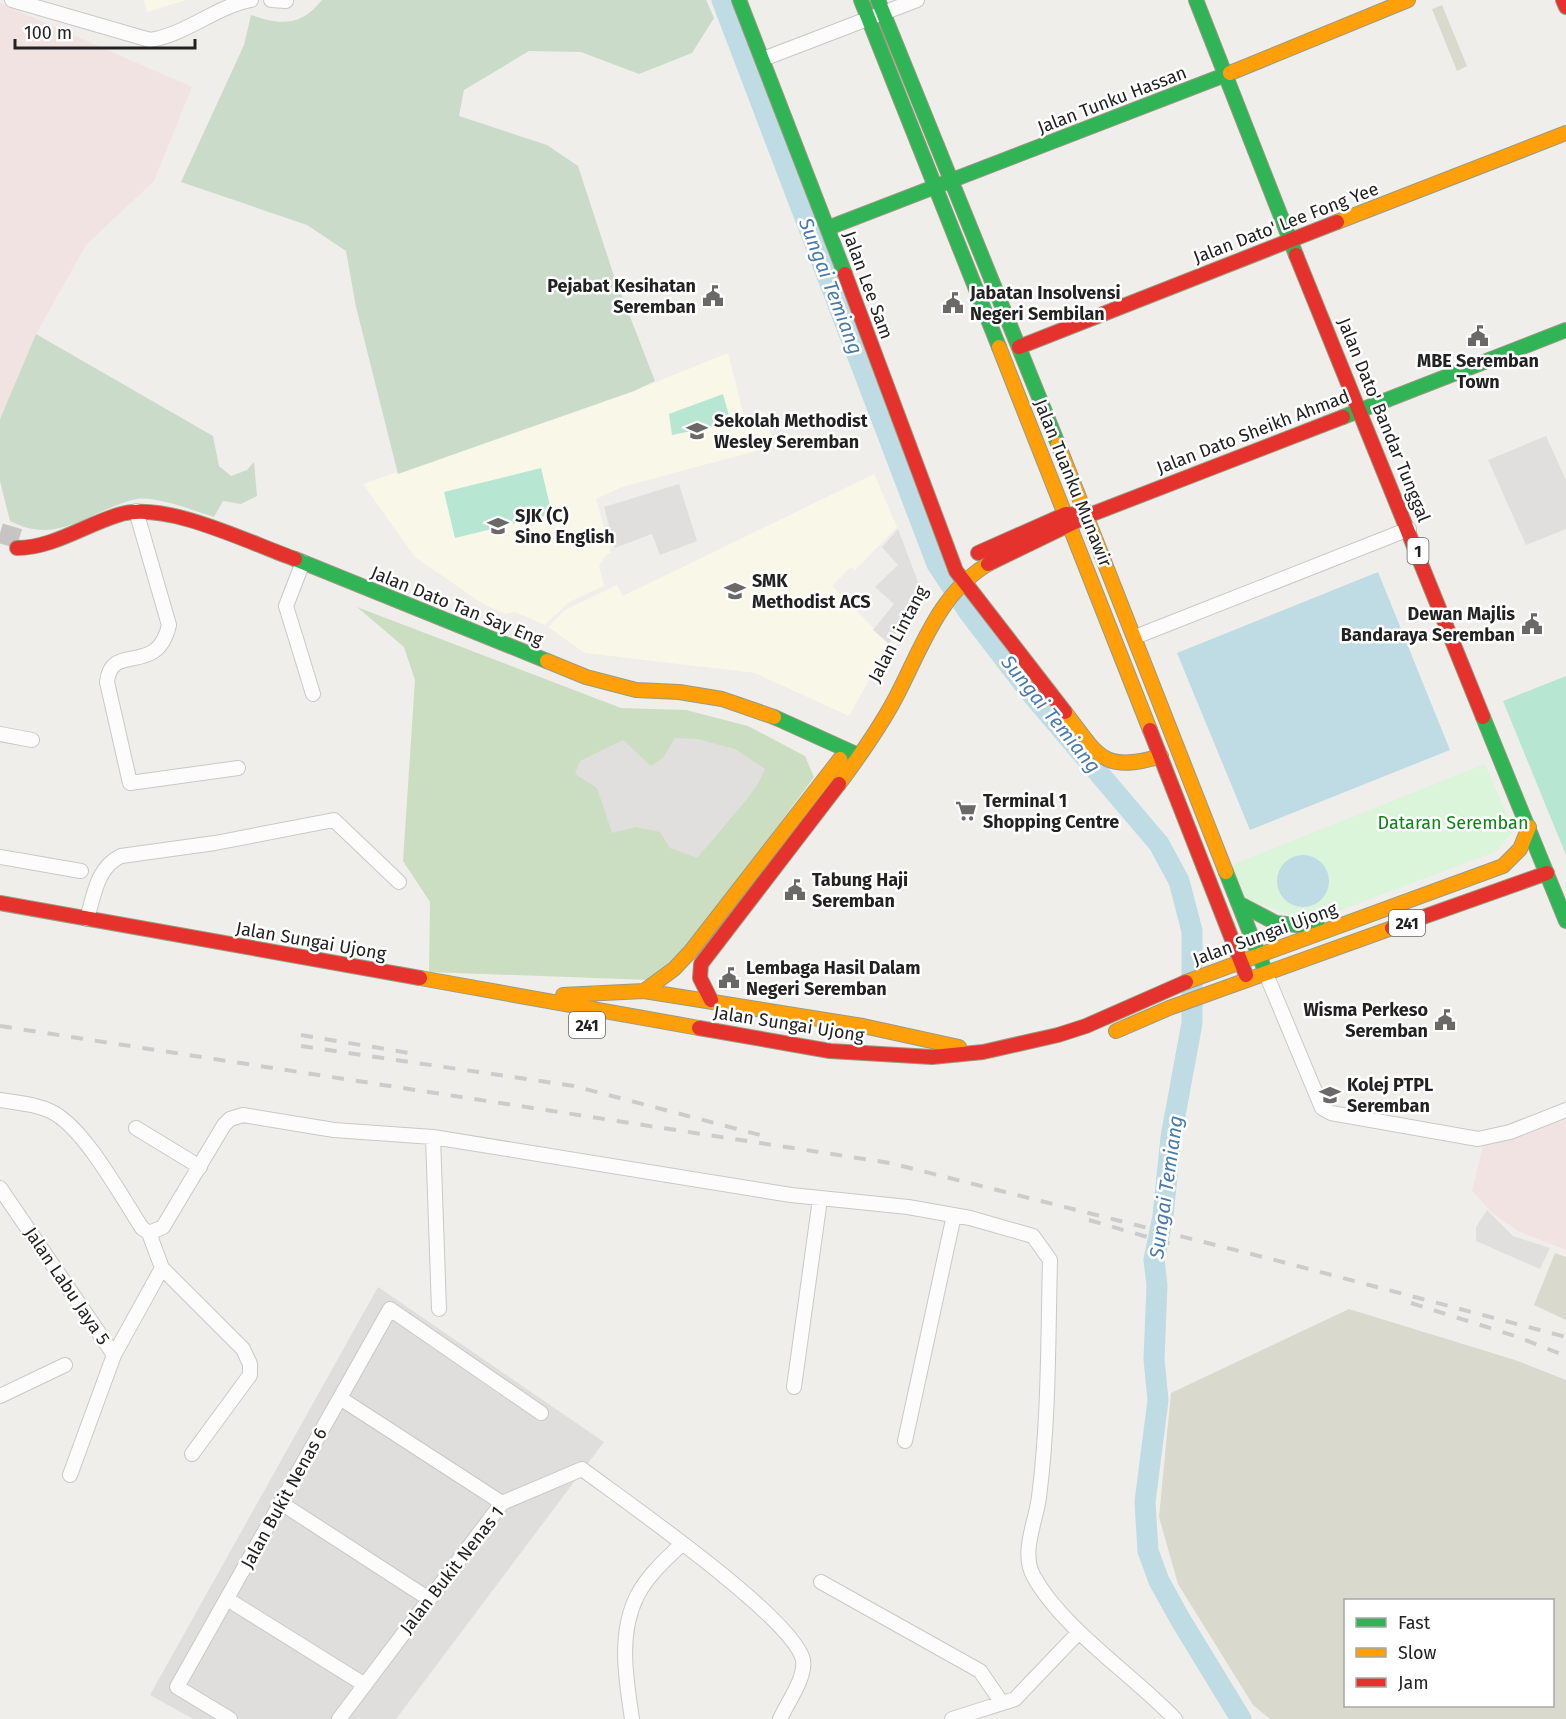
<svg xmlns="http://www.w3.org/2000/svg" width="1566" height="1719" viewBox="0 0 1566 1719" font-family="'Fira Sans',sans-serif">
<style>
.residential{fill:#dfdedc}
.commercial{fill:#f1e3e1}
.education{fill:#f8f7e8}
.construction{fill:#d9d9cd;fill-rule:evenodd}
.forest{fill:#cbdec1}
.cemetery{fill:#cadbca}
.park{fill:#daf5da}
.pitch{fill:#b7e6d2}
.parking{fill:#e0dfde}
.water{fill:#bfdbe3}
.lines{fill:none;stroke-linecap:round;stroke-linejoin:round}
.river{stroke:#bfdbe3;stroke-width:21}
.secondary-tunnel{stroke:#c7c5c3;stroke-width:20;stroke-dasharray:20 10;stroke-linecap:butt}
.street-casing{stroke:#c9c8c7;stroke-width:16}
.fast-casing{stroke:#999a82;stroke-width:16}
.slow-casing{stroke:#999a82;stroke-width:16}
.jam-casing{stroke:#999a82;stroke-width:16}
.street{stroke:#fdfcfc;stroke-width:14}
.fast{stroke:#30b455;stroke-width:14}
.slow{stroke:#ff9f0a;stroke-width:14}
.jam{stroke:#e5322d;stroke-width:14}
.rail{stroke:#ccc;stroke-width:4;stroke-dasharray:12 12;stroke-linecap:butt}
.labels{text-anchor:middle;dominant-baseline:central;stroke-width:5;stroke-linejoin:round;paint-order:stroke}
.shield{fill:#fff;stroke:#646464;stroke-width:1.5}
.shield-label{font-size:16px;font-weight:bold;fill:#222}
.street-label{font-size:18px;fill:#222;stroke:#fff}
.poi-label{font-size:18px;font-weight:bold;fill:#222;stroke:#fff;text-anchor:start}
.park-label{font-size:18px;fill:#0c8416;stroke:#fff}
.water-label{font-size:20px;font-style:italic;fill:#4a7aab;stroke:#fff}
</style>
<rect width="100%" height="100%" fill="#f0eeeb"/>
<path class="residential" d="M 378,1287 L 604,1442 L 396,1719 L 193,1719 L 150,1695 Z"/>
<path class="commercial" d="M 0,3 L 192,87 L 154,181 L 86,245 L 36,334 L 0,419 Z
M 1566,1118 L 1566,1250 L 1518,1231 L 1491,1212 L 1472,1191 L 1483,1146 Z"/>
<path class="education" d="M 144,0 L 186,0 L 147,12 Z
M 728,353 L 744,416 L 765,412 L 774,446 L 622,487 L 596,499 L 611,553 L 606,555 L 599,566 L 604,586 L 569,602 L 545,625 L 515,612 L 505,614 L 483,604 L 415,557 L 363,484 L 634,391 Z
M 874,474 L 897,527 L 855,570 L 851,567 L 832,586 L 889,644 L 849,716 L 755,673 L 585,653 L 548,627 L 565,610 L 617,585 L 623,596 Z"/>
<path class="construction" d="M 1442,5 L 1467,66 L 1457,71 L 1432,9 Z
M 1555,1253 L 1566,1257 L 1566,1320 L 1534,1305 Z
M 1349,1309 L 1515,1360 L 1566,1380 L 1566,1719 L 1270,1719 L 1253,1705 L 1178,1584 L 1159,1517 L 1171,1393 ZM 1346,1600 L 1552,1600 L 1552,1706 L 1346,1706 Z"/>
<path class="forest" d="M 357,607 L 621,708 L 686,710 L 748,726 L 805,756 L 814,777 L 668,974 L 650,980 L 429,972 L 430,902 L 403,861 L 415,680 L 404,647 Z"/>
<path class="cemetery" d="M 322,0 L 706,0 L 714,18 L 692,53 L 639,74 L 581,52 L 529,51 L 464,90 L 459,116 L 547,145 L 578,166 L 613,273 L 655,381 L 634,391 L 398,474 L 356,307 L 346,251 L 307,225 L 181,182 L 244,45 L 251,15 C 281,25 300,27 322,0 Z
M 36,334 L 213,436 L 219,466 L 231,476 L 247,470 L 254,462 L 257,496 L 241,504 L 223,501 L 214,517 C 195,511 156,496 137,499 C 90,509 60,547 10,521 L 0,481 L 0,419 Z"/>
<path class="park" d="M 1485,764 L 1514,831 L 1495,852 L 1322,917 L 1300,919 L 1244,898 L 1232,865 Z"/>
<path class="pitch" d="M 723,394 L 731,423 L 672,435 L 669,414 Z
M 541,468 L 552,514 L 455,538 L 444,492 Z
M 1566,676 L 1566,855 L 1503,701 Z"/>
<path class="parking" d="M 1546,436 L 1566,480 L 1566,529 L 1526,545 L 1488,460 Z
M 679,484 L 697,541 L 660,555 L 652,534 L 615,548 L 604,507 Z
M 898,529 L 921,590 L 916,605 L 889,644 L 873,630 L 894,604 L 875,587 L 898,565 L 882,547 Z
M 675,738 L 698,739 L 735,749 L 765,769 L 758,784 L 743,804 L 697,858 L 670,848 L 660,832 L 636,827 L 612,833 L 597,788 L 575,774 L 580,761 L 623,740 L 651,766 L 663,758 Z
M 1487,1210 L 1513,1236 L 1550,1248 L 1540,1269 L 1476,1241 L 1476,1227 Z"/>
<path class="water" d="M 1378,572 L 1450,750 L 1250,830 L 1177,653 Z
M1277 881a26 26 0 1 1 52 0a26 26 0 1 1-52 0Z"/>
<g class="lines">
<path class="river" d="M 722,0 L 937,564 L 968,611 L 1030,692 L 1159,844 L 1179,881 L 1192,931 L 1192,1023 L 1171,1137 L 1163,1216 L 1154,1260 L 1157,1285 L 1154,1359 L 1158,1400 L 1145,1502 L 1148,1551 L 1159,1581 L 1180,1619 L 1241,1719"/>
<path class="secondary-tunnel" d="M 0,533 L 20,539"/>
<defs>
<path id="street" d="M 12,0 L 150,40 C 185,35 215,7 251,0
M 271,0 L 286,1
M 763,59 L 917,0
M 136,511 L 169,625 C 157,678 111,641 107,682 L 130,783 L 238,768
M 303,562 L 286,606 L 313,694
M 1135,637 L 1409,529
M 0,734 L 32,740
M 0,857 L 81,871
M 87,919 C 94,895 97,867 121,856 L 215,843 L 334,820 L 399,882
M 1266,974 L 1322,1108 L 1331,1113 L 1478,1139 L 1510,1132 L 1566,1110
M 0,1100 C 18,1103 38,1104 54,1113 C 86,1131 121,1196 142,1228 L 149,1233
M 136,1128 L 200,1167
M 433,1137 L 439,1309
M 0,1188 L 114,1355
M 149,1233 L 163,1227 L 224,1125 L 230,1119 L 243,1115 L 334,1130 L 433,1137 L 791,1195 L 908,1207 L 970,1218 L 1033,1236 L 1050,1260 C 1048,1339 1049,1419 1039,1497 C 1036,1522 1020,1553 1034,1577 C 1063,1629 1133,1675 1175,1719
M 149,1233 L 162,1268 L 243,1349 L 250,1364 L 250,1375 L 192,1454
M 794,1387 L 820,1199
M 0,1396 L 65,1365
M 340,1398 L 502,1503
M 905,1441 L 954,1215
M 70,1475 L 114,1355 L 162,1268
M 281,1503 L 429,1599
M 821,1582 L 980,1671 L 1002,1703
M 227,1599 L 365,1685
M 230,1719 L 177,1687 L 390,1309 L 541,1413
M 339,1719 L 502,1503 L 582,1469 C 622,1499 794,1618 803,1660 C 806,1678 787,1703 780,1719
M 632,1719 C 626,1679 618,1634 637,1596 C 647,1576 666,1559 682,1544
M 952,1719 L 1015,1699 L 1079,1632"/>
<path id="fast" d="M 739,0 L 845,274
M 861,0 L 999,347
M 878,0 L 1058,444
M 1196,0 L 1296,255
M 828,228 L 1230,73
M 1343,417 L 1566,330
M 295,559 L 547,661
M 774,717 L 858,755
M 1483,717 L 1566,921
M 1226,872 L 1264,968
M 1238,903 L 1276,923 L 1318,927"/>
<path id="slow" d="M 1230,73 L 1408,0
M 1337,222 L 1566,133
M 999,347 L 1150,730
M 1058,444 L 1226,872
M 547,661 L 586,677 L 636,690 L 679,692 L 722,699 L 774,717
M 1065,712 C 1098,755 1102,774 1161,756
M 839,784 C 859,757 879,729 895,699 C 921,650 938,594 988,564
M 420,978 L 699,1028
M 1186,982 L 1503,866 L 1520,849 L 1529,827
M 644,991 L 674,969 L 691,951 L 840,759
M 563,995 L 644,991 L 863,1026 L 959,1047
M 1116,1031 L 1169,1008 L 1392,928"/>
<path id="jam" d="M 1563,0 L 1566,7
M 1296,255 L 1483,717
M 845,274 L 956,571 L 1065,712
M 1019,347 L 1337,222
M 17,548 C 52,548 85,525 118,515 C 165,500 247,542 295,559
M 978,553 L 1066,514 L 1079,515
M 988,564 L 1087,516 L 1343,417
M 1150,730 L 1246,975
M 0,903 L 420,978
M 1392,928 L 1547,873
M 711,1000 L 700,978 L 701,964 L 839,784
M 699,1028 L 830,1051 L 932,1057 L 983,1052 L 1058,1035 L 1086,1026 L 1186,982"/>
</defs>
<use href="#street" class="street-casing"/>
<use href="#fast" class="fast-casing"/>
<use href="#slow" class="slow-casing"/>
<use href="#jam" class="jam-casing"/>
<use href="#street" class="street"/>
<use href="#fast" class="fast"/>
<use href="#slow" class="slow"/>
<use href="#jam" class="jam"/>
<path class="rail" d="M 0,1026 L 890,1163 L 1271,1259 L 1566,1337
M 301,1035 L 409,1053
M 301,1046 L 574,1086 L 760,1135
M 1089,1220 L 1175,1245
M 1411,1303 L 1515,1336 L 1566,1356"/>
</g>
<defs>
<symbol id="civic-bare" viewBox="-9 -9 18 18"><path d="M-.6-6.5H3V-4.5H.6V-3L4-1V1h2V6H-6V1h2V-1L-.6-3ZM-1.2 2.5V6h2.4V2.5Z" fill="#6a6968" stroke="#fff" stroke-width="2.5" paint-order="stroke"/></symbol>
<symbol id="school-bare" viewBox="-9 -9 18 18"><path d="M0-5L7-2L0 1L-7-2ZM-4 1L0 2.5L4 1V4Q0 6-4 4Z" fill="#6a6968" stroke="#fff" stroke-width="2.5" paint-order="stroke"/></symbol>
<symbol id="supermarket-bare" viewBox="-9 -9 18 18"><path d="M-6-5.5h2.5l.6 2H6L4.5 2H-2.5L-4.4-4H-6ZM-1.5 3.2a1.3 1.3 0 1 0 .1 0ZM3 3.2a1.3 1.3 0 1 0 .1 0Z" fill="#6a6968" stroke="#fff" stroke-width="2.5" paint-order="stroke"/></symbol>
<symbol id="university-bare" viewBox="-9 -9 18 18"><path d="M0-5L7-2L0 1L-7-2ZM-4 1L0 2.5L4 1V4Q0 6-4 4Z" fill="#6a6968" stroke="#fff" stroke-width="2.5" paint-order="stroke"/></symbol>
</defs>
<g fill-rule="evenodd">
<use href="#civic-bare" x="698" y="281" width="30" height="30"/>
<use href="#civic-bare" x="938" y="288" width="30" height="30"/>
<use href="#civic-bare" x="1463" y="321" width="30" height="30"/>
<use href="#school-bare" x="682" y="416" width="30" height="30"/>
<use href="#school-bare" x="483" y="511" width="30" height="30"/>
<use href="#school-bare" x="720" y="576" width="30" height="30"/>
<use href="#civic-bare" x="1517" y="609" width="30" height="30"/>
<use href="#supermarket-bare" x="951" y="796" width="30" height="30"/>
<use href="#civic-bare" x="780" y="875" width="30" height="30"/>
<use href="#civic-bare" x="714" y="963" width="30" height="30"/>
<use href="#civic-bare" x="1430" y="1005" width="30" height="30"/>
<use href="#university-bare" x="1315" y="1080" width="30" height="30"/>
</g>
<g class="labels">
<g class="shield">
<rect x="1407.5" y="538" width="21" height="26" rx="4.5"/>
<rect x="1389" y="910" width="36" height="26" rx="4.5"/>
<rect x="569" y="1012" width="36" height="26" rx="4.5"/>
</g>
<g class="shield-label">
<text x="1418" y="551">1</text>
<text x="1407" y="923">241</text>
<text x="587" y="1025">241</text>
</g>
<g class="street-label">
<text transform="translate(1112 100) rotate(-21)">Jalan Tunku Hassan</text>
<text transform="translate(1286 223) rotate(-21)">Jalan Dato' Lee Fong Yee</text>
<text transform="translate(868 285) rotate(70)">Jalan Lee Sam</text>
<text transform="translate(1384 420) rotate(68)">Jalan Dato' Bandar Tunggal</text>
<text transform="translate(1253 432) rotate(-21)">Jalan Dato Sheikh Ahmad</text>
<text transform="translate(1073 483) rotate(68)">Jalan Tuanku Munawir</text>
<text transform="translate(457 606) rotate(22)">Jalan Dato Tan Say Eng</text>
<text transform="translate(898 634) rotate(-62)">Jalan Lintang</text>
<text transform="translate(1265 934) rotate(-20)">Jalan Sungai Ujong</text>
<text transform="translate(311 941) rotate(10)">Jalan Sungai Ujong</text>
<text transform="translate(789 1024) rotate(9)">Jalan Sungai Ujong</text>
<text transform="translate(67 1286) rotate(56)">Jalan Labu Jaya 5</text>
<text transform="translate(284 1498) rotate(-61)">Jalan Bukit Nenas 6</text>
<text transform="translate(452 1570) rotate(-52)">Jalan Bukit Nenas 1</text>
</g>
<g class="poi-label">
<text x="696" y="286" text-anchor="end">Pejabat Kesihatan<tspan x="696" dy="21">Seremban</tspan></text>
<text x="970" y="293">Jabatan Insolvensi<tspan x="970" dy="21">Negeri Sembilan</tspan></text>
<text x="1478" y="361" text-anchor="middle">MBE Seremban<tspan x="1478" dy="21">Town</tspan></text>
<text x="714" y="421">Sekolah Methodist<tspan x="714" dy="21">Wesley Seremban</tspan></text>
<text x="515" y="516">SJK (C)<tspan x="515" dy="21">Sino English</tspan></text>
<text x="752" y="581">SMK<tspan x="752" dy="21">Methodist ACS</tspan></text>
<text x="1515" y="614" text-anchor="end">Dewan Majlis<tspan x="1515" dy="21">Bandaraya Seremban</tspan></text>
<text x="983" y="801">Terminal 1<tspan x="983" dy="21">Shopping Centre</tspan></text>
<text x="812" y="880">Tabung Haji<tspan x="812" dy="21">Seremban</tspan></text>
<text x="746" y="968">Lembaga Hasil Dalam<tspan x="746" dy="21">Negeri Seremban</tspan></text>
<text x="1428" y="1010" text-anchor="end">Wisma Perkeso<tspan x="1428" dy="21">Seremban</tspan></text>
<text x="1347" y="1085">Kolej PTPL<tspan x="1347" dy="21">Seremban</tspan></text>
</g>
<g class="park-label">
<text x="1453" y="823">Dataran Seremban</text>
</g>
<g class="water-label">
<text transform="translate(831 286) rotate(69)">Sungai Temiang</text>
<text transform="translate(1051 714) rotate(51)">Sungai Temiang</text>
<text transform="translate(1166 1187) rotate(-82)">Sungai Temiang</text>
</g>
</g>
<rect x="1344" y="1599" width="210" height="108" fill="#ffffff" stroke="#a7a7a7" stroke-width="1.5"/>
<rect x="1356" y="1618" width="30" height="9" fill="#30b455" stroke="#a7a7a7" stroke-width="1.5"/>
<text x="1398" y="1629" font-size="18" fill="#222222">Fast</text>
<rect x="1356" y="1648" width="30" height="9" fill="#ff9f0a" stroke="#a7a7a7" stroke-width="1.5"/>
<text x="1398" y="1659" font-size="18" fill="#222222">Slow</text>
<rect x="1356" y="1678" width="30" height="9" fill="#e5322d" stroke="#a7a7a7" stroke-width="1.5"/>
<text x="1398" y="1689" font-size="18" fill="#222222">Jam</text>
<path d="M15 39v9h180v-9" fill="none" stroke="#222222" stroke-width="3"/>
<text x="24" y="39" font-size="18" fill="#222222" stroke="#ffffff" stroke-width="4.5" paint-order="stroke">100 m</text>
</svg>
